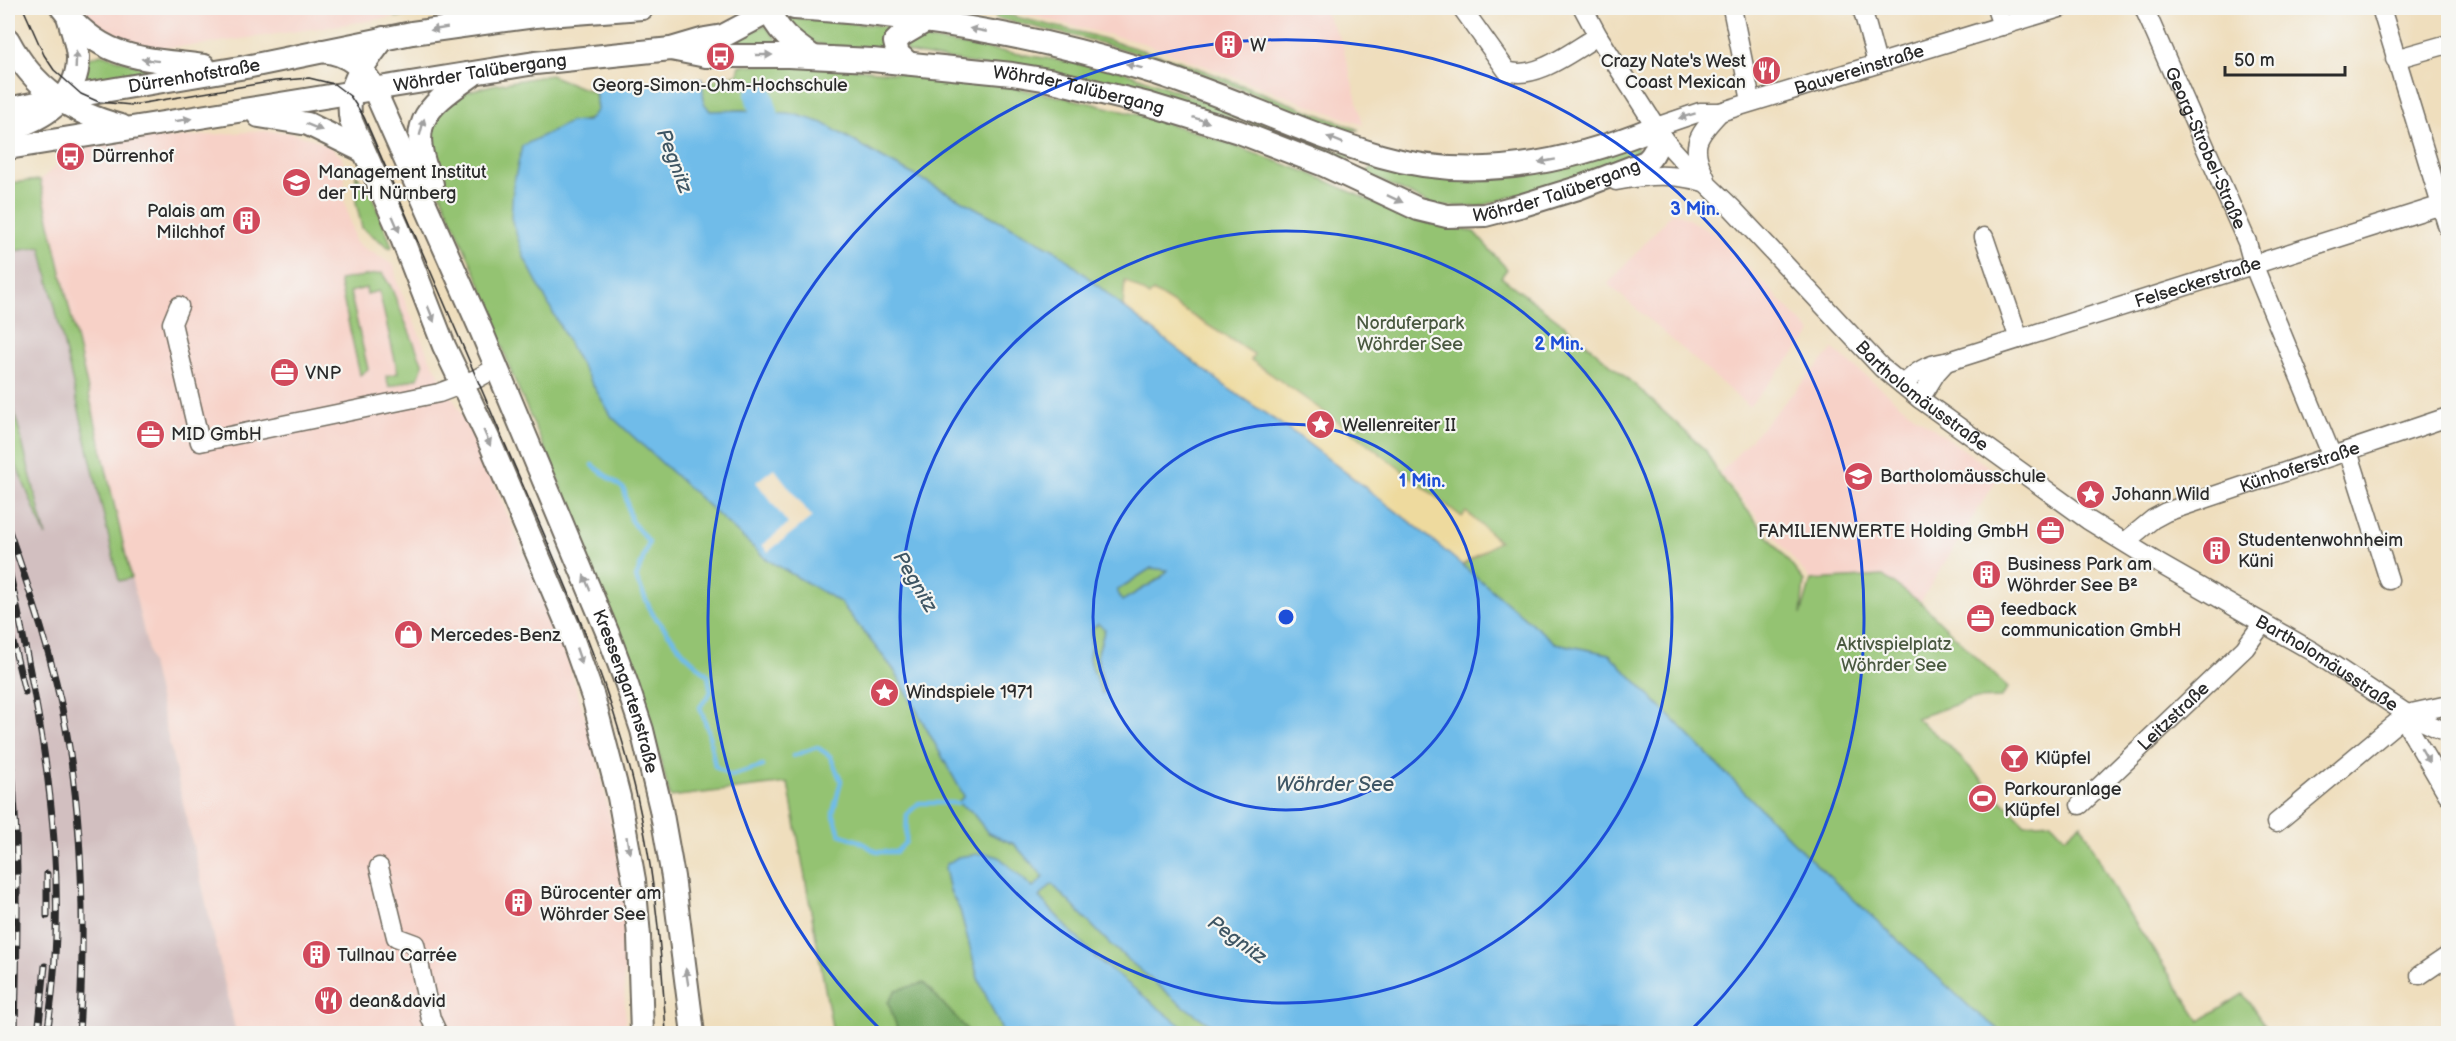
<svg xmlns="http://www.w3.org/2000/svg" width="2456" height="1041" viewBox="0 0 2456 1041" font-family="'Balsamiq Sans',sans-serif">
<style>
.built{fill:#f7d1c7}
.industrial{fill:#d2bfc0}
.green{fill:#94c372;stroke:#60774e;stroke-width:1.5}
.forest{fill:#77a964;stroke:#516a48;stroke-width:1.5}
.sand{fill:#eeda9e;stroke:#8c8264;stroke-width:1.5}
.water{fill:#6fbce9;stroke:#4d748a;stroke-width:1.5;fill-rule:evenodd}
.pier{fill:#efdebd}
.lines{fill:none;stroke-linecap:round;stroke-linejoin:round}
.stream{stroke:#6fbce9;stroke-width:4.5}
.river{stroke:#6fbce9;stroke-width:28}
.minor-casing{stroke:#706a5e;stroke-width:21}
.major-casing{stroke:#706a5e;stroke-width:26}
.minor{stroke:#fff;stroke-width:18}
.major{stroke:#fff;stroke-width:22}
.tram{stroke:#2b2b2b;stroke-width:1.5}
.rail-casing{stroke:#2b2b2b;stroke-width:7}
.rail{stroke:#f6f6f2;stroke-width:4.5;stroke-dasharray:14;stroke-linecap:butt}
.oneway{fill:#a0a0a0}
.ring{fill:none;stroke:#1d4ed8;stroke-width:3}
.labels{text-anchor:middle;dominant-baseline:central;stroke-width:4.5;stroke-linejoin:round;paint-order:stroke}
.poi-label{font-size:18px;fill:#2b2b2b;stroke:#f6f6f2;text-anchor:start}
.street-label{font-size:18px;fill:#2b2b2b;stroke:#f6f6f2}
.park-label{font-size:18px;fill:#4a5940;stroke:#f6f6f2}
.water-label{font-size:20px;font-style:italic;fill:#3f5664;stroke:#f6f6f2}
.centre{fill:#1d4ed8;stroke:#f6f6f2;stroke-width:3}
.ring-label{font-size:18px;text-anchor:middle;font-weight:bold;fill:#1d4ed8;stroke:#f6f6f2;stroke-width:4.5;stroke-linejoin:round;paint-order:stroke}
</style>
<rect width="100%" height="100%" fill="#f6f6f2"/>
<filter id="ink" filterUnits="userSpaceOnUse"><feTurbulence type="fractalNoise" baseFrequency=".0167" numOctaves="2"/><feDisplacementMap in="SourceGraphic" scale="12" xChannelSelector="R" yChannelSelector="G"/><feConvolveMatrix kernelMatrix="1 2 1 2 8 2 1 2 1" color-interpolation-filters="sRGB"/></filter>
<filter id="wash" filterUnits="userSpaceOnUse"><feTurbulence type="fractalNoise" baseFrequency=".008" numOctaves="4" result="noise"/><feDisplacementMap in="SourceGraphic" scale="24" xChannelSelector="R" yChannelSelector="G"/><feGaussianBlur stdDeviation="1.35" result="paint"/><feColorMatrix in="noise" values="0 0 0 0 0 0 0 0 0 0 0 0 0 0 0 0 0 1.4 0 .05"/><feComposite in="paint" operator="in"/></filter>
<g filter="url(#wash)">
<rect width="100%" height="100%" fill="#efdebd"/>
<path class="built" d="M 78,8 L 390,8 L 396,17 L 200,45 L 157,48 L 135,45 L 108,33 L 89,20 Z
M 998,8 L 1322,8 L 1342,42 L 1363,125 L 1143,43 Z
M 259,131 L 287,132 L 316,140 L 330,147 L 342,157 L 345,176 L 344,199 L 355,241 L 359,245 L 394,265 L 397,282 L 429,357 L 474,435 L 562,642 L 596,751 L 618,856 L 626,907 L 630,962 L 624,976 L 626,1033 L 236,1033 L 40,180 L 86,140 L 122,134 L 174,138 Z
M 1674,211 L 1716,235 L 1812,333 L 1749,407 L 1608,284 Z
M 1833,349 L 1907,410 L 1990,468 L 1997,479 L 1920,602 L 1883,576 L 1811,580 L 1720,473 Z"/>
<path class="industrial" d="M 40,180 L 236,1033 L 8,1034 L 8,183 Z"/>
<path class="green" d="M 390,8 L 459,8 L 396,17 Z
M 995,12 L 1087,34 L 1179,61 L 1359,130 L 1348,131 L 1181,66 L 1087,39 L 996,18 Z
M 787,17 L 894,27 L 887,50 L 825,46 L 809,41 L 798,35 L 785,19 Z
M 765,25 L 780,44 L 779,46 L 745,45 L 736,43 L 736,39 Z
M 912,37 L 1120,70 L 1351,156 L 1349,159 L 1344,159 L 1257,125 L 1222,115 L 1116,89 L 907,52 L 901,41 Z
M 101,54 L 156,71 L 87,83 L 84,81 L 87,59 Z
M 740,65 L 829,66 L 992,83 L 1081,101 L 1139,115 L 1196,132 L 1309,173 L 1391,210 L 1433,224 L 1474,232 L 1507,269 L 1501,277 L 1563,324 L 1636,386 L 1706,451 L 1719,475 L 1804,581 L 1801,615 L 1811,580 L 1883,576 L 1920,602 L 2008,688 L 2001,698 L 1972,699 L 1916,718 L 1946,743 L 2025,824 L 2051,822 L 2065,837 L 2081,823 L 2118,897 L 2200,1021 L 2243,994 L 2270,1033 L 2003,1033 L 1974,1011 L 1808,857 L 1609,654 L 1555,643 L 1419,529 L 1229,389 L 1123,307 L 1058,252 L 882,158 L 844,135 L 764,113 L 743,110 L 710,111 L 704,104 L 702,83 L 738,74 Z
M 550,75 L 595,93 L 597,110 L 591,119 L 582,121 L 524,257 L 575,355 L 613,417 L 766,559 L 840,602 L 894,670 L 964,796 L 958,803 L 971,811 L 988,833 L 1014,844 L 1044,877 L 1033,888 L 999,858 L 945,868 L 950,891 L 960,910 L 978,978 L 1003,1033 L 833,1033 L 788,783 L 670,797 L 659,754 L 560,484 L 511,372 L 483,290 L 429,168 L 427,148 L 434,117 L 466,92 L 492,85 Z
M 1634,144 L 1643,157 L 1478,207 L 1435,206 L 1364,173 L 1378,165 L 1407,167 Z
M 356,174 L 373,198 L 392,246 L 390,248 L 362,228 L 356,202 Z
M 40,180 L 131,578 L 119,581 L 41,247 L 8,252 L 8,183 Z
M 382,273 L 391,287 L 423,365 L 418,378 L 389,387 L 386,376 L 398,373 L 379,291 L 367,294 L 366,288 L 350,292 L 368,369 L 360,375 L 339,280 Z
M 8,386 L 46,537 L 8,445 Z
M 1151,568 L 1169,570 C 1156,584 1137,590 1122,602 L 1116,591 Z
M 1098,624 L 1105,628 L 1097,656 L 1105,692 L 1102,694 L 1089,660 L 1092,629 Z
M 1052,884 L 1110,944 L 1175,1000 L 1222,1033 L 1190,1033 L 1163,1013 L 1096,958 L 1039,897 Z"/>
<path class="forest" d="M 924,983 L 970,1033 L 899,1033 L 888,1002 L 896,990 Z"/>
<path class="sand" d="M 1125,280 L 1149,296 L 1153,291 L 1254,354 L 1251,360 L 1351,431 L 1462,517 L 1466,512 L 1499,541 L 1461,566 L 1419,529 L 1297,435 L 1229,389 L 1123,307 Z"/>
<path class="water" d="M 589,8 L 696,8 L 704,103 L 710,111 L 743,110 L 797,115 L 823,123 L 882,158 L 1058,252 L 1123,307 L 1229,389 L 1297,435 L 1419,529 L 1555,643 L 1609,654 L 1808,857 L 1974,1011 L 2003,1033 L 1222,1033 L 1175,1000 L 1110,944 L 1052,884 L 1039,897 L 1096,958 L 1190,1033 L 1003,1033 L 978,978 L 960,910 L 950,891 L 945,868 L 947,864 L 958,857 L 985,853 L 999,857 L 1033,888 L 1044,877 L 1014,844 L 988,833 L 971,811 L 957,803 L 964,796 L 894,670 L 840,602 L 766,559 L 612,417 L 575,355 L 524,257 L 511,218 L 513,186 L 522,146 L 570,122 L 588,121 L 597,110 ZM 1151,568 L 1168,570 L 1160,579 L 1122,601 L 1117,590 ZM 1098,624 L 1105,629 L 1097,656 L 1105,691 L 1102,694 L 1089,660 L 1092,629 Z"/>
<path class="pier" d="M 586,8 L 700,8 L 705,78 L 592,88 Z
M 774,468 L 812,517 L 768,552 L 762,545 L 788,524 L 756,482 Z"/>
<g class="lines">
<path class="stream" d="M 592,465 L 624,489 L 631,521 L 649,542 L 636,578 L 652,613 L 685,654 L 708,675 L 711,692 L 700,707 L 708,730 L 715,766 L 730,776 L 763,766
M 793,756 L 817,747 L 830,756 L 841,781 L 833,813 L 840,834 L 859,841 L 877,852 L 896,852 L 906,842 L 907,814 L 919,803 L 957,803"/>
<path class="river" d="M 759,95 L 764,113"/>
</g>
</g>
<g filter="url(#ink)">
<g class="lines">
<defs>
<g id="minor">
<path d="M 1462,8 L 1507,71 C 1536,81 1573,50 1598,36"/>
<path id="s1" d="M 1583,8 L 1598,36 L 1665,141 L 1685,163 L 1731,207 L 1882,368 L 1920,399 L 2088,520 L 2158,563 L 2312,651 L 2407,714 L 2448,733"/>
<path d="M 1732,8 L 1751,101"/>
<path d="M 1862,8 L 1877,63"/>
<path d="M 1996,8 L 2002,26"/>
<path id="s2" d="M 2144,8 L 2247,242 L 2253,264 L 2332,456"/>
<path d="M 2381,8 L 2448,228"/>
<path d="M 2395,59 L 2448,44"/>
<path id="s3" d="M 1656,127 L 1700,112 L 1720,112 L 2060,8"/>
<path d="M 1706,179 C 1690,146 1695,138 1720,112"/>
<path d="M 1616,181 C 1650,175 1670,173 1704,182"/>
<path d="M 1984,237 L 2019,339"/>
<path d="M 179,306 L 172,323 L 200,442 L 439,393 L 476,379 L 496,368"/>
<path id="s4" d="M 1903,385 C 1917,371 1926,365 1946,362 L 2448,203"/>
<path d="M 1920,399 L 1936,373 L 1946,362"/>
<path d="M 2348,451 L 2389,580"/>
<path id="s5" d="M 2125,542 L 2153,519 L 2166,512 L 2448,417"/>
<path d="M 2407,714 L 2410,730 L 2448,795"/>
<path d="M 2407,714 L 2448,705"/>
<path id="s6" d="M 2080,805 L 2245,648 L 2263,623"/>
<path d="M 2276,823 L 2407,714"/>
<path d="M 379,867 L 396,937 L 415,944 L 431,1019 L 438,1034"/>
<path d="M 2420,975 L 2448,956"/>
</g>
<g id="major">
<path d="M 62,8 C 103,61 143,58 204,66"/>
<path d="M 769,8 C 775,30 793,43 812,56"/>
<path d="M 384,38 C 364,64 344,87 351,121 L 398,228 L 444,346 L 488,438 L 568,626 L 593,697 L 619,797 L 634,880 L 639,936 L 642,1034"/>
<path d="M 8,40 C 33,87 70,113 121,126"/>
<path id="s7" d="M 671,49 L 706,56 L 788,56 L 872,60 L 1012,74 L 1049,80 L 1148,104 L 1239,132 L 1324,165 L 1418,209 L 1447,216 L 1485,215 L 1523,205 L 1578,188 L 1646,162 C 1657,152 1659,142 1656,127 C 1569,163 1473,183 1381,156 C 1301,133 1226,94 1146,70 C 1033,35 912,15 794,8"/>
<path id="s8" d="M 323,51 C 349,54 362,66 374,89 L 481,330 L 608,634 L 626,682 L 642,730 L 661,809 L 673,877 L 693,1034"/>
<path d="M 908,63 L 898,54 L 895,42 L 902,35 L 926,21"/>
<path id="s9" d="M 8,109 L 56,99 L 246,67 L 412,33 L 535,16 L 642,8"/>
<path d="M 259,116 L 308,124 L 363,151"/>
<path d="M 8,129 C 42,120 79,98 78,57 C 77,43 72,30 68,16"/>
<path id="s10" d="M 8,148 L 535,63 L 671,49 L 705,39 L 723,36 L 776,8"/>
<path d="M 432,184 C 407,125 422,110 471,76"/>
</g>
</defs>
<use href="#minor" class="minor-casing"/>
<use href="#major" class="major-casing"/>
<use href="#minor" class="minor"/>
<use href="#major" class="major"/>
<path class="tram" d="M 23,8 L 44,55 L 54,70 L 81,94 L 99,102 L 132,105 L 275,81 L 309,78 L 334,84 L 350,96 L 364,117 C 414,234 464,351 515,467 C 564,580 616,694 641,815 C 656,887 662,960 666,1034"/>
<defs>
<path id="rail" d="M 8,528 C 31,594 54,661 66,729 C 84,830 85,932 79,1034
M 8,566 C 15,595 21,626 27,656 C 53,783 67,904 47,1034
M 8,622 L 25,692
M 8,735 C 21,834 17,934 15,1034
M 47,916 L 47,874
M 38,1034 L 45,966"/>
</defs>
<use href="#rail" class="rail-casing"/>
<use href="#rail" class="rail"/>
</g>
<defs><path id="oneway-solid" d="M-6-.8H1V-3.2L6.5 0L1 3.2V.8H-6Z" transform="scale(1.5)"/></defs>
<g class="oneway">
<use href="#oneway-solid" transform="translate(439 29) rotate(171)"/>
<use href="#oneway-solid" transform="translate(978 30) rotate(-169)"/>
<use href="#oneway-solid" transform="translate(764 55)"/>
<use href="#oneway-solid" transform="translate(76 60) rotate(-88)"/>
<use href="#oneway-solid" transform="translate(150 60) rotate(-173)"/>
<use href="#oneway-solid" transform="translate(1134 66) rotate(-165)"/>
<use href="#oneway-solid" transform="translate(1687 116) rotate(163)"/>
<use href="#oneway-solid" transform="translate(183 120) rotate(-9)"/>
<use href="#oneway-solid" transform="translate(1201 120) rotate(18)"/>
<use href="#oneway-solid" transform="translate(314 127) rotate(22)"/>
<use href="#oneway-solid" transform="translate(422 127) rotate(-75)"/>
<use href="#oneway-solid" transform="translate(1335 140) rotate(-158)"/>
<use href="#oneway-solid" transform="translate(1547 161) rotate(170)"/>
<use href="#oneway-solid" transform="translate(1395 199) rotate(25)"/>
<use href="#oneway-solid" transform="translate(396 224) rotate(67)"/>
<use href="#oneway-solid" transform="translate(431 314) rotate(68)"/>
<use href="#oneway-solid" transform="translate(487 438) rotate(67)"/>
<use href="#oneway-solid" transform="translate(587 583) rotate(-113)"/>
<use href="#oneway-solid" transform="translate(579 656) rotate(71)"/>
<use href="#oneway-solid" transform="translate(2425 755) rotate(60)"/>
<use href="#oneway-solid" transform="translate(628 845) rotate(80)"/>
<use href="#oneway-solid" transform="translate(687 977) rotate(-99)"/>
</g>
</g>
<g class="ring">
<circle cx="1286" cy="617" r="193"/>
<circle cx="1286" cy="617" r="386"/>
<path d="M884 1033A578 578 0 1 1 1688 1033"/>
</g>
<defs>
<symbol id="building-disc" viewBox="-11 -11 22 22"><circle r="9.5" fill="#d1495b" stroke="#f6f6f2"/><path d="M-4-6H4V6H1V3H-1V6H-4ZM-2.5-4.3h1.7v1.8h-1.7ZM.8-4.3h1.7v1.8H.8ZM-2.5-1h1.7V.8h-1.7ZM.8-1h1.7V.8H.8Z" fill="#fff"/></symbol>
<symbol id="bus-disc" viewBox="-11 -11 22 22"><circle r="9.5" fill="#d1495b" stroke="#f6f6f2"/><path d="M-5-6H5V4H4V6H2V4H-2V6H-4V4H-5ZM-3.5-4V0h7V-4ZM-3.5 1.2v1.5H-2V1.2ZM2 1.2v1.5H3.5V1.2Z" fill="#fff"/></symbol>
<symbol id="restaurant-disc" viewBox="-11 -11 22 22"><circle r="9.5" fill="#d1495b" stroke="#f6f6f2"/><path d="M-5-6h1v4h1v-4h1v4h1v-4h1v5L-1.5 .5V6h-2V.5L-5-1ZM5-6V6H3V1.5H1.5Q1.5-4 5-6Z" fill="#fff"/></symbol>
<symbol id="university-disc" viewBox="-11 -11 22 22"><circle r="9.5" fill="#d1495b" stroke="#f6f6f2"/><path d="M0-5L7-2L0 1L-7-2ZM-4 1L0 2.5L4 1V4Q0 6-4 4Z" fill="#fff"/></symbol>
<symbol id="office-disc" viewBox="-11 -11 22 22"><circle r="9.5" fill="#d1495b" stroke="#f6f6f2"/><path d="M-6-3h4V-5.5h4V-3h4V5H-6ZM-1-4.5V-3h2v-1.5ZM-6 0V1H6V0Z" fill="#fff"/></symbol>
<symbol id="sight-disc" viewBox="-11 -11 22 22"><circle r="9.5" fill="#d1495b" stroke="#f6f6f2"/><path d="M0-6L1.8-2.2L6-1.7L2.9 1.2L3.7 5.4L0 3.3L-3.7 5.4L-2.9 1.2L-6-1.7L-1.8-2.2Z" fill="#fff"/></symbol>
<symbol id="school-disc" viewBox="-11 -11 22 22"><circle r="9.5" fill="#d1495b" stroke="#f6f6f2"/><path d="M0-5L7-2L0 1L-7-2ZM-4 1L0 2.5L4 1V4Q0 6-4 4Z" fill="#fff"/></symbol>
<symbol id="shop-disc" viewBox="-11 -11 22 22"><circle r="9.5" fill="#d1495b" stroke="#f6f6f2"/><path d="M-5-2.5h2.3a2.7 3.5 0 0 1 5.4 0H5L5.5 6h-11ZM-1.5-2.5h3a1.5 2.3 0 0 0-3 0Z" fill="#fff"/></symbol>
<symbol id="bar-disc" viewBox="-11 -11 22 22"><circle r="9.5" fill="#d1495b" stroke="#f6f6f2"/><path d="M-6-5H6L.8 .8V4.5H3.5V6h-7V4.5H-.8V.8Z" fill="#fff"/></symbol>
<symbol id="stadium-disc" viewBox="-11 -11 22 22"><circle r="9.5" fill="#d1495b" stroke="#f6f6f2"/><path d="M0-5a6.5 5 0 1 0 0 10a6.5 5 0 1 0 0-10ZM-3.5-1.8h7v3.6h-7Z" fill="#fff"/></symbol>
</defs>
<g fill-rule="evenodd">
<use href="#building-disc" x="1212" y="28" width="33" height="33"/>
<use href="#bus-disc" x="704" y="40" width="33" height="33"/>
<use href="#restaurant-disc" x="1750" y="54" width="33" height="33"/>
<use href="#bus-disc" x="54" y="140" width="33" height="33"/>
<use href="#university-disc" x="280" y="166" width="33" height="33"/>
<use href="#building-disc" x="230" y="204" width="33" height="33"/>
<use href="#office-disc" x="268" y="356" width="33" height="33"/>
<use href="#sight-disc" x="1304" y="408" width="33" height="33"/>
<use href="#office-disc" x="134" y="418" width="33" height="33"/>
<use href="#school-disc" x="1842" y="460" width="33" height="33"/>
<use href="#sight-disc" x="2074" y="478" width="33" height="33"/>
<use href="#office-disc" x="2034" y="514" width="33" height="33"/>
<use href="#building-disc" x="2200" y="534" width="33" height="33"/>
<use href="#building-disc" x="1970" y="558" width="33" height="33"/>
<use href="#office-disc" x="1964" y="602" width="33" height="33"/>
<use href="#shop-disc" x="392" y="618" width="33" height="33"/>
<use href="#sight-disc" x="868" y="676" width="33" height="33"/>
<use href="#bar-disc" x="1998" y="742" width="33" height="33"/>
<use href="#stadium-disc" x="1966" y="782" width="33" height="33"/>
<use href="#building-disc" x="502" y="886" width="33" height="33"/>
<use href="#building-disc" x="300" y="938" width="33" height="33"/>
<use href="#restaurant-disc" x="312" y="984" width="33" height="33"/>
</g>
<g class="labels">
<g class="poi-label">
<text x="1250" y="45">W</text>
<text x="1746" y="61" text-anchor="end">Crazy Nate's West<tspan x="1746" dy="21">Coast Mexican</tspan></text>
<text x="720" y="85" text-anchor="middle">Georg-Simon-Ohm-Hochschule</text>
<text x="92" y="156">Dürrenhof</text>
<text x="318" y="172">Management Institut<tspan x="318" dy="21">der TH Nürnberg</tspan></text>
<text x="225" y="211" text-anchor="end">Palais am<tspan x="225" dy="21">Milchhof</tspan></text>
<text x="305" y="373">VNP</text>
<text x="1342" y="425">Wellenreiter II</text>
<text x="171" y="434">MID GmbH</text>
<text x="1880" y="476">Bartholomäusschule</text>
<text x="2112" y="494">Johann Wild</text>
<text x="2029" y="531" text-anchor="end">FAMILIENWERTE Holding GmbH</text>
<text x="2238" y="540">Studentenwohnheim<tspan x="2238" dy="21">Küni</tspan></text>
<text x="2007" y="564">Business Park am<tspan x="2007" dy="21">Wöhrder See B²</tspan></text>
<text x="2001" y="609">feedback<tspan x="2001" dy="21">communication GmbH</tspan></text>
<text x="430" y="635">Mercedes-Benz</text>
<text x="906" y="692">Windspiele 1971</text>
<text x="2035" y="758">Klüpfel</text>
<text x="2004" y="789">Parkouranlage<tspan x="2004" dy="21">Klüpfel</tspan></text>
<text x="540" y="893">Bürocenter am<tspan x="540" dy="21">Wöhrder See</tspan></text>
<text x="337" y="955">Tullnau Carrée</text>
<text x="349" y="1001">dean&amp;david</text>
</g>
<g class="street-label">
<text stroke="none"><textPath href="#s3" startOffset="212">Bauvereinstraße</textPath></text>
<text stroke="none"><textPath href="#s10" startOffset="478">Wöhrder Talübergang</textPath></text>
<text stroke="none"><textPath href="#s9" startOffset="189">Dürrenhofstraße</textPath></text>
<text stroke="none"><textPath href="#s7" startOffset="411">Wöhrder Talübergang</textPath></text>
<text stroke="none"><textPath href="#s2" startOffset="153">Georg-Strobel-Straße</textPath></text>
<text stroke="none"><textPath href="#s7" startOffset="915">Wöhrder Talübergang</textPath></text>
<text stroke="none"><textPath href="#s4" startOffset="314">Felseckerstraße</textPath></text>
<text stroke="none"><textPath href="#s1" startOffset="519">Bartholomäusstraße</textPath></text>
<text stroke="none"><textPath href="#s5" startOffset="192">Künhoferstraße</textPath></text>
<text stroke="none"><textPath href="#s1" startOffset="1005">Bartholomäusstraße</textPath></text>
<text stroke="none"><textPath href="#s8" startOffset="720">Kressengartenstraße</textPath></text>
<text stroke="none"><textPath href="#s6" startOffset="129">Leitzstraße</textPath></text>
</g>
<g class="park-label">
<text x="1410" y="323">Norduferpark<tspan x="1410" dy="21">Wöhrder See</tspan></text>
<text x="1894" y="644">Aktivspielplatz<tspan x="1894" dy="21">Wöhrder See</tspan></text>
</g>
<g class="water-label">
<text transform="translate(674 161) rotate(69)">Pegnitz</text>
<text transform="translate(915 582) rotate(59)">Pegnitz</text>
<text x="1335" y="785">Wöhrder See</text>
<text transform="translate(1237 940) rotate(36)">Pegnitz</text>
</g>
</g>
<circle cx="1286" cy="617" r="9" class="centre"/>
<g class="ring-label">
<text x="1695" y="215">3 Min.</text>
<text x="1559" y="350">2 Min.</text>
<text x="1422" y="487">1 Min.</text>
</g>
<rect width="2456" height="1041" fill="none" stroke="#f6f6f2" stroke-width="30"/>
<path d="M2225 66v9h120v-9" fill="none" stroke="#2b2b2b" stroke-width="3"/>
<text x="2234" y="66" font-size="18" fill="#2b2b2b" stroke="#f6f6f2" stroke-width="4.5" paint-order="stroke">50 m</text>
</svg>
